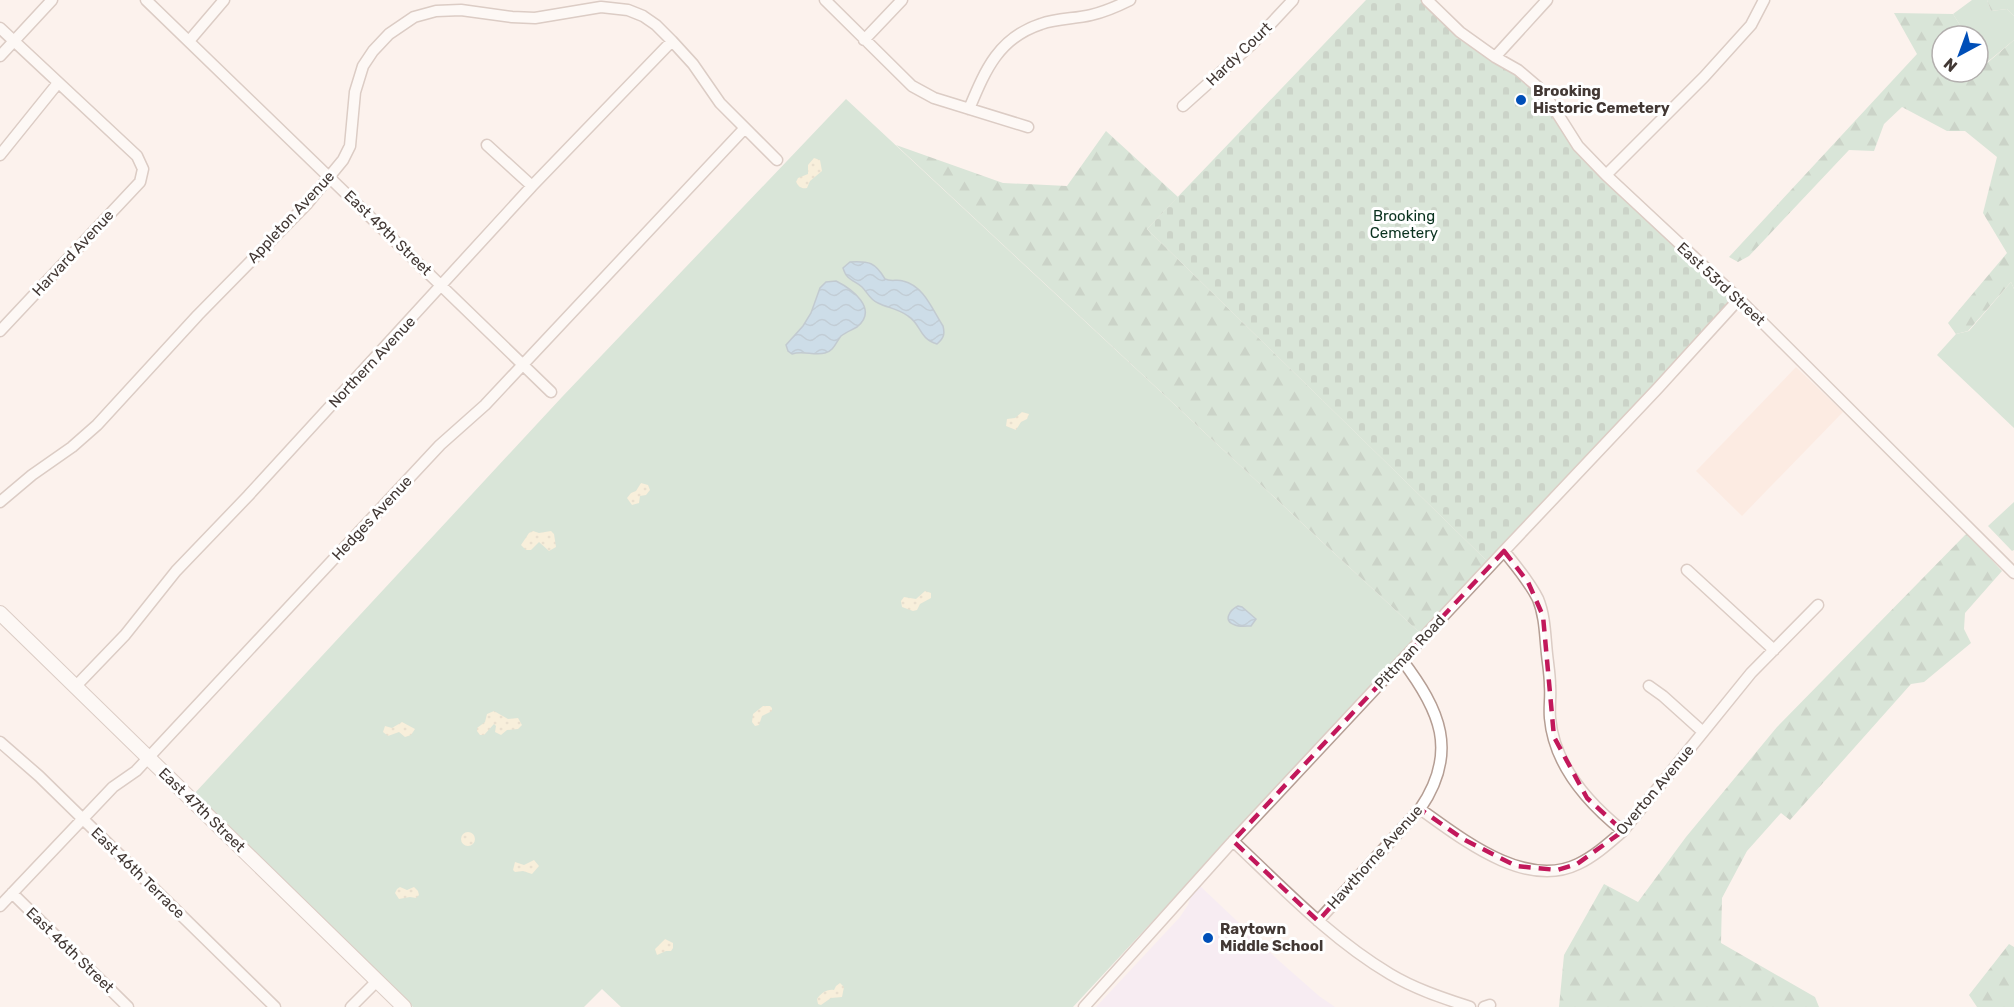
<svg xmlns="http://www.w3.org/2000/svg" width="2014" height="1007" viewBox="0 0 2014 1007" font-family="Rubik,sans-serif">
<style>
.built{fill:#fce2d6}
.education{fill:#f1e4f9}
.green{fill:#b0d4be}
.forest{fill:url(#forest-firs)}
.sand{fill:url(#sand-dots)}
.cemetery{fill:url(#cemetery-stones)}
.water{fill:url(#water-waves);stroke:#7d9aae;stroke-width:1.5}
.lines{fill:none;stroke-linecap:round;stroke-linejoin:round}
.minor-casing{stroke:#b59e94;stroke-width:13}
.major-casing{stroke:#b59e94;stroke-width:16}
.minor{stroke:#fff;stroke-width:10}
.major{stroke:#fff;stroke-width:14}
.marked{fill:none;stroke:#c2185b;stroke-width:4.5;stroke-dasharray:12 8;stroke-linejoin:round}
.poi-dot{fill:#004fb8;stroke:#fff;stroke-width:2}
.labels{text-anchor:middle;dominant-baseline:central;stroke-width:6;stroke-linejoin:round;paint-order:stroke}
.street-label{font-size:15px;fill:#423834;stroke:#fff}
.poi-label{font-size:15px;font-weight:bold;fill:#423834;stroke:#fff;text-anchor:start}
.park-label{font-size:15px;fill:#0a321f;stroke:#fff}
</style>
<defs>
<pattern id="forest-firs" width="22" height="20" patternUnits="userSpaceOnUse" patternTransform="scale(1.5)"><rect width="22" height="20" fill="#b0d4be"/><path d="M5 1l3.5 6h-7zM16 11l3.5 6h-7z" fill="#91ad9b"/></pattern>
<pattern id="sand-dots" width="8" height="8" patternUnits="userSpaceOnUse" patternTransform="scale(1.5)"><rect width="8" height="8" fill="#f4eac5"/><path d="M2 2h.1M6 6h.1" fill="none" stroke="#d2c9aa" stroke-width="1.8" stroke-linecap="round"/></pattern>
<pattern id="cemetery-stones" width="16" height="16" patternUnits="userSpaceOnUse" patternTransform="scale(1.5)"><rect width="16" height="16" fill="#b0d4be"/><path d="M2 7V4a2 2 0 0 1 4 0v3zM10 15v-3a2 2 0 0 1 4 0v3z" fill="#91ad9b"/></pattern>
<pattern id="water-waves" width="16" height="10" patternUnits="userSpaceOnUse" patternTransform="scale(1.5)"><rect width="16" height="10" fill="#96c4e3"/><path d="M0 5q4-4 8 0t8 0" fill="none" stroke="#7ca0b9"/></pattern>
</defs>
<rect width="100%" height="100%" fill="#fcf2ed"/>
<path class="built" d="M 1796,367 L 1843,412 L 1742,516 L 1696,471 Z"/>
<path class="education" d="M 1199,885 L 1277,959 L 1319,996 L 1335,1007 L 1096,1007 L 1180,917 L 1188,905 L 1192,893 Z"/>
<path class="green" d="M 1972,0 L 1987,0 L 1991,11 L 2007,9 L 2014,16 L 2014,40 L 1985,64 L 1978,53 L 1978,36 L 1967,36 L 1953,14 Z
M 846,99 L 1420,633 L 1073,1007 L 621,1007 L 602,989 L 584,1007 L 413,1007 L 194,794 L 562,397 Z
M 2011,282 L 2014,289 L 2014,428 L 1937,355 L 1956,334 L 1969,331 Z"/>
<path class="forest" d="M 1987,0 L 2014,0 L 2014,16 L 2007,9 L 1991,11 Z
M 1894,13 L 1953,14 L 1967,36 L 1942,36 L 1942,72 L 1978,72 L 1978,53 L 1986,64 L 2014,40 L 2014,289 L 2011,282 L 1968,331 L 1956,334 L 1948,323 L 2007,253 L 1983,213 L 1997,157 L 1965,131 L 1947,131 L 1902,107 L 1884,124 L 1874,151 L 1849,150 L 1749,256 L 1738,262 L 1729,257 L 1917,54 Z
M 1106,131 L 1178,197 L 1147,229 L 1487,561 L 1420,633 L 896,145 L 1003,183 L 1067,186 Z
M 2014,502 L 2014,550 L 2012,551 L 1988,526 Z
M 1967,533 L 2002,571 L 1965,613 L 1964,629 L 1971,643 L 1924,682 L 1911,684 L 1790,820 L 1781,813 L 1747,851 L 1722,898 L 1721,943 L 1815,997 L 1819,1007 L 1559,1007 L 1564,955 L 1604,884 L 1638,902 L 1686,837 L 1777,727 Z
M 2009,944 L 2014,947 L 2014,1007 L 1977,1007 L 1969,995 Z"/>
<path class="sand" d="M 814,158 L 820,160 L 822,171 L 810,181 L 807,188 C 801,189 799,187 796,182 L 798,178 L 808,174 L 808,165 Z
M 1022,412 L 1029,414 L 1027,419 L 1021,422 L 1016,430 L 1006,426 L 1007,419 L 1015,418 Z
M 641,483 L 648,485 L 650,490 L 646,495 L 640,496 L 639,503 L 632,505 L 627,498 L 631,493 L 636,491 Z
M 533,531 L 539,533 L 551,531 L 554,534 L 556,547 L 549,551 L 539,542 L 531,550 L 526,550 L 521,545 L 529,533 Z
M 925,591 L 931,593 L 931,598 L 920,604 L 917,610 L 913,611 L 902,607 L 901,601 L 904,597 L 916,599 Z
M 770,706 L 772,708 L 772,711 L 762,716 L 759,725 L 755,726 L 752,722 L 753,714 L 763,706 Z
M 494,711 L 508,719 L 518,718 L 522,725 L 518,729 L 507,730 L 501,735 L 495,732 L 496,726 L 494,724 L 484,735 L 480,735 L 477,731 L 477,728 L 485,722 L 487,714 Z
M 402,722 L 415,729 L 411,735 L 405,737 L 399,732 L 388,736 L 383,732 L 385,726 L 392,728 Z
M461 839a7 7 0 1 1 14 0a7 7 0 1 1-14 0Z
M 534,860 L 539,866 L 532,874 L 523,871 L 515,872 L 513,870 L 515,862 L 524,865 Z
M 400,887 L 407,890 L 414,887 L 418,891 L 419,895 L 416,898 L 410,897 L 399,899 L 395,893 L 397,889 Z
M 665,939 L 673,943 L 673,948 L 671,951 L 666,951 L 657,955 L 655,949 Z
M 840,983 L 844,987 L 842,997 L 831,998 L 821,1005 L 818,1004 L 817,999 C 821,993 827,989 834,990 L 836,986 Z"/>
<path class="cemetery" d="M 1366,0 L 1421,0 L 1468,44 L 1518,77 L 1531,88 L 1578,152 L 1726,295 L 1728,301 L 1727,306 L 1646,395 L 1487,561 L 1147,229 Z"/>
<path class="water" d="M 850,262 C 869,261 875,262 885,279 C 891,282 897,279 903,281 C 924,286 932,309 943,326 C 945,334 944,338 937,344 C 918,338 922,325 908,316 C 899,309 888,308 878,303 C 870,300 868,293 862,287 C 858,283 851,281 847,276 C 845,274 844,271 843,268 Z
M 836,281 C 852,289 879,309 857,327 C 852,330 846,332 841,336 C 836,342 834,351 825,353 C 814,356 803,350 792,354 L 788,351 L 786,345 L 803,326 L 811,313 L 820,288 L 826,282 Z
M 1238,606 L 1242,607 L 1256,619 L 1251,626 C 1246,626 1239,627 1235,625 C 1222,621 1230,610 1238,606 Z"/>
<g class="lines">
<defs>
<path id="minor" d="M 146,0 L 551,392
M 825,0 L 912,86 L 934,98 L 1028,127
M 1427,0 L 1460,32 L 1495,57 L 1518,70 L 1538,87 L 1552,105 L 1578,146 L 1606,175 L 1739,299 L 2014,573
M 0,28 L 137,156 L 143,169 L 140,182 L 0,331
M 864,40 L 902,0
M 189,41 L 224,0
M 0,56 L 52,0
M 1495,57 L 1547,0
M 1183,106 L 1251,45 L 1293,0
M 969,109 C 985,71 998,38 1041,24 C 1057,18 1075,19 1091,15 C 1104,12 1118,6 1130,0
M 487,145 L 532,186
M 0,155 L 58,83
M 1606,175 L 1704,77 L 1751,25 L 1764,0
M 0,502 L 32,475 L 72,447 L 97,425 L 198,315 L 306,205 L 343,160 L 350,146 L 355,92 L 363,66 L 373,51 L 389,34 L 414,17 L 436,11 L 461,10 L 512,17 L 535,18 L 601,7 L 628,10 L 643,16 L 656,25 L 672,41 L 693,64 L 720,103 L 777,160
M 1504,551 C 1516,566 1529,581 1538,599 C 1545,616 1545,635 1547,654 C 1548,664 1550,675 1550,686 C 1551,696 1549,707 1550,718 C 1554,765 1588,803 1623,831
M 1687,570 L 1774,650
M 1649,686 L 1663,696 L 1703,732
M 75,687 L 125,635 L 176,571 L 248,496 L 532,186 L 672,41
M 0,742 L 39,776 L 275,1007
M 1420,809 C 1461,838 1525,890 1578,864 C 1595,856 1609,843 1623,831 L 1751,673 L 1818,605
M 1233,841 C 1283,888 1331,939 1390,974 C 1415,989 1443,998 1470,1007
M 12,893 L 128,1007
M 0,906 L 113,787 L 136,771 L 440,445 L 485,405 L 744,129
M 1318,921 L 1420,809 C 1459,752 1440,710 1402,660
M 351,1007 L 377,981
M 1084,1007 L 1233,841 L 1504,551 L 1658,388 L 1739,299
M 1484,1007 L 1490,1005"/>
<path id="major" d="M 0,613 L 404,1007"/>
</defs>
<use href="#minor" class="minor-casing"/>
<use href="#major" class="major-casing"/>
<use href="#minor" class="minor"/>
<use href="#major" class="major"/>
</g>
<path d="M0 0H2014V1007H0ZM 1504,551 L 1528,582 L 1543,616 L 1554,737 L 1587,798 L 1623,831 L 1577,864 L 1557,870 L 1516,866 L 1463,839 L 1420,809 L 1318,921 L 1233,841 Z" fill="#fcf2ed" fill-opacity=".55" fill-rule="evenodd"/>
<path class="marked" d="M 1504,551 L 1528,582 L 1543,616 L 1554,737 L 1587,798 L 1623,831 L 1577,864 L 1557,870 L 1516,866 L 1463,839 L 1420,809 L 1318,921 L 1233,841 Z"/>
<g class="poi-dot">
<circle cx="1521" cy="100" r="6"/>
<circle cx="1208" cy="938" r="6"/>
</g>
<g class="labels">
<g class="street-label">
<text transform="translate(1239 54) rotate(-44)">Hardy Court</text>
<text transform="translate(291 217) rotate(-47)">Appleton Avenue</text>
<text transform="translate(388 233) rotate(44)">East 49th Street</text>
<text transform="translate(73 253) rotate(-47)">Harvard Avenue</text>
<text transform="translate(1721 284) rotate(43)">East 53rd Street</text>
<text transform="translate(372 362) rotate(-47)">Northern Avenue</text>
<text transform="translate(372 518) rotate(-47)">Hedges Avenue</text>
<text transform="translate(1410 652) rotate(-47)">Pittman Road</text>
<text transform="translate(1655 790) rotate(-50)">Overton Avenue</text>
<text transform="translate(202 810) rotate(44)">East 47th Street</text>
<text transform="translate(1375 857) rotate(-48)">Hawthorne Avenue</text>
<text transform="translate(138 873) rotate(44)">East 46th Terrace</text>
<text transform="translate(70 950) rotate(44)">East 46th Street</text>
</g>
<g class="poi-label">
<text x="1533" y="91">Brooking<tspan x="1533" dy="17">Historic Cemetery</tspan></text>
<text x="1220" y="929">Raytown<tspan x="1220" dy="17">Middle School</tspan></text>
</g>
<g class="park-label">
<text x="1404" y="216">Brooking<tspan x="1404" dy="17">Cemetery</tspan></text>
</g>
</g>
<g transform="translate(1960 54) rotate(221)"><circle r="28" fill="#ffffff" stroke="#b3afae" stroke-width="1.5"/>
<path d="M0-4.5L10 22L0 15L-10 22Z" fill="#004fb8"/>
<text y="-9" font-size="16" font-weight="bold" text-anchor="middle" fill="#423834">N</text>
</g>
</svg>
